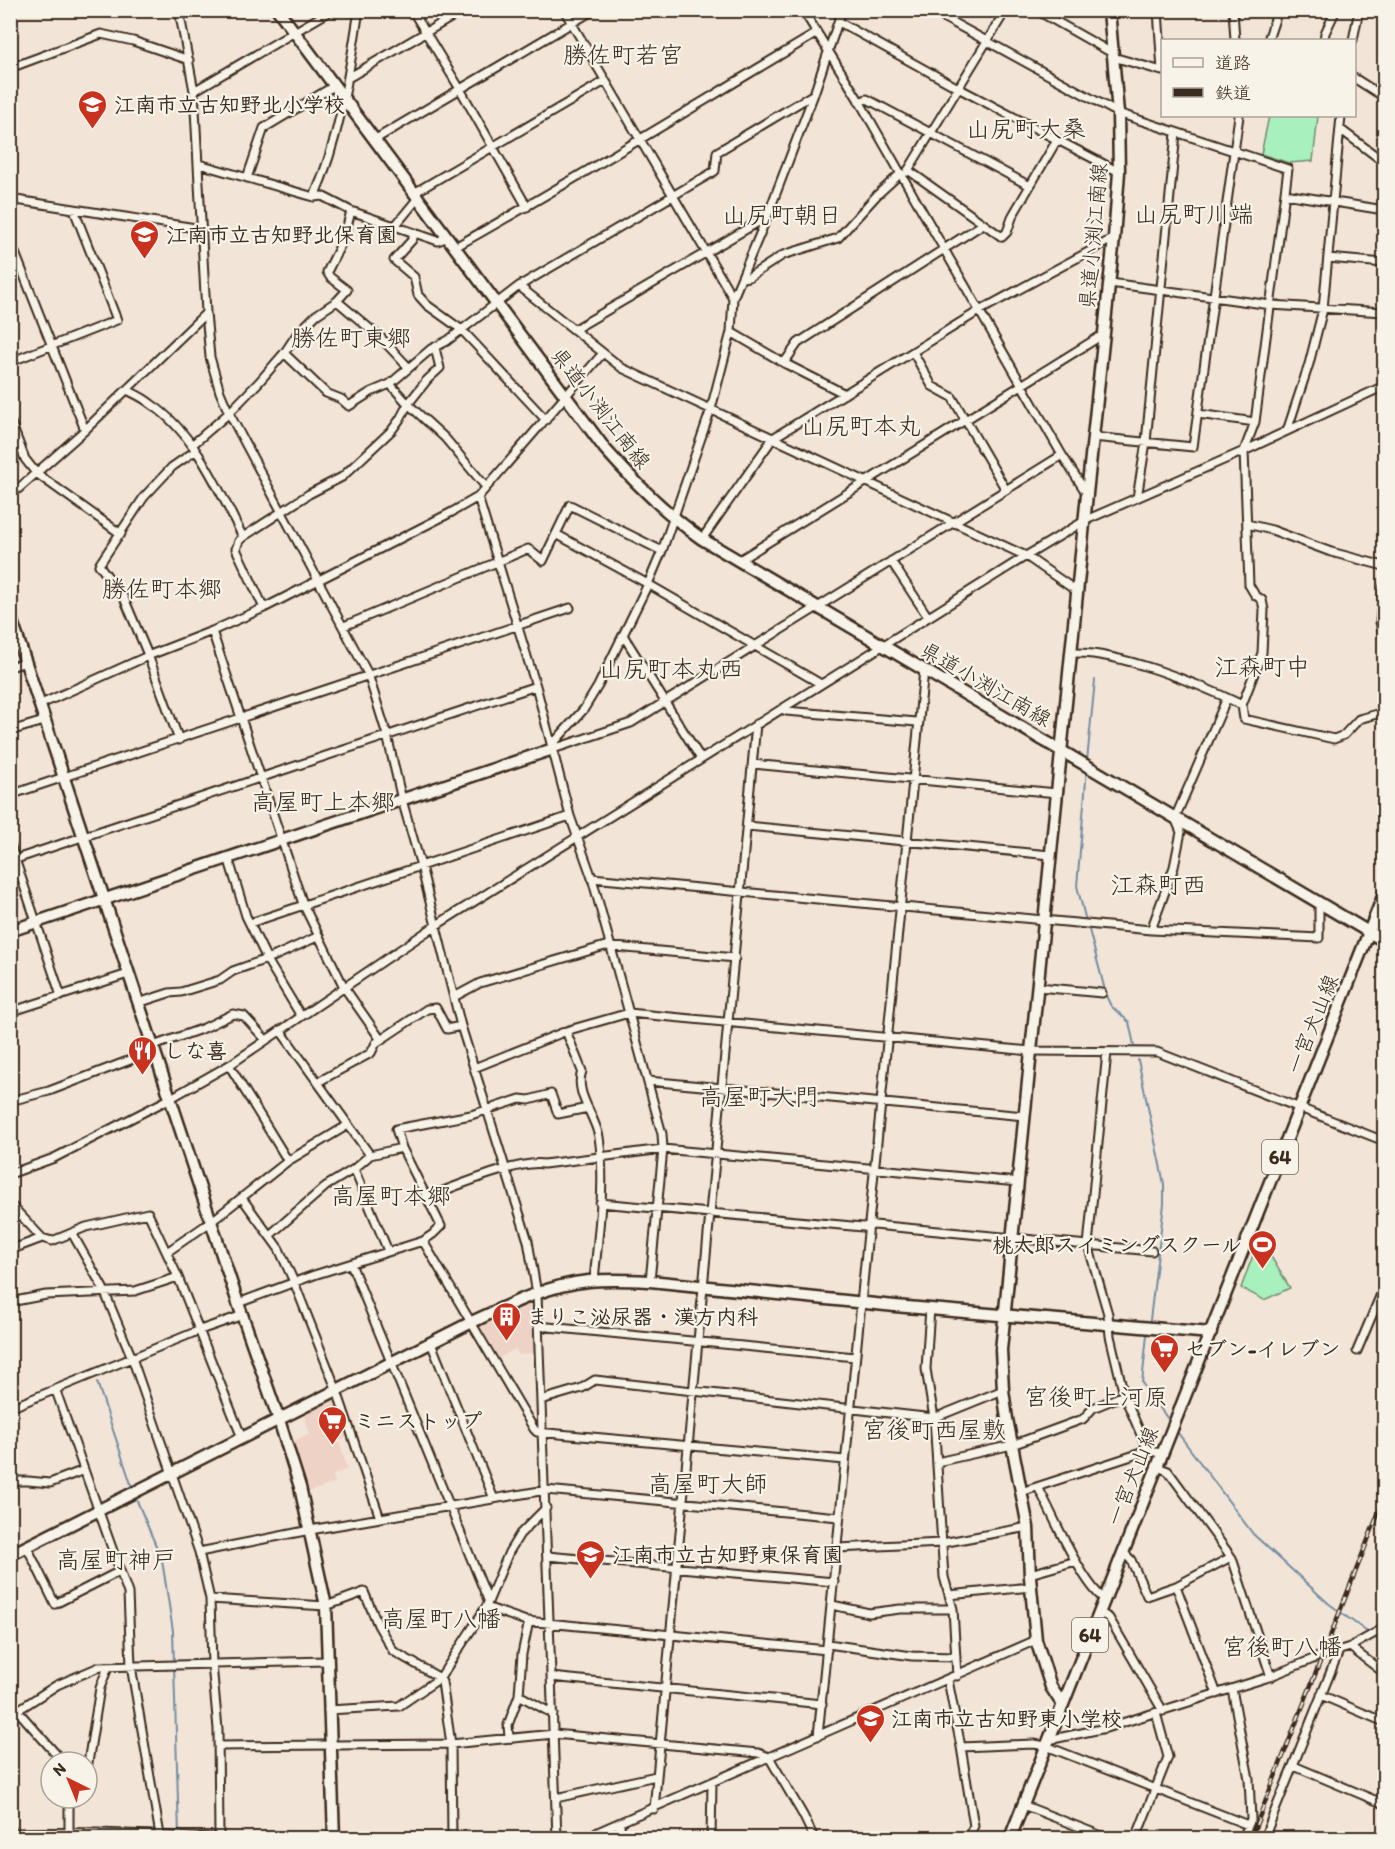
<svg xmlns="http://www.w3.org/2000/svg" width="1395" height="1849" viewBox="0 0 1395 1849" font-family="Itim,'Klee One',sans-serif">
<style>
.built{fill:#eed2c5}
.green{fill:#a8f0bd;stroke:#728d6e;stroke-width:1.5}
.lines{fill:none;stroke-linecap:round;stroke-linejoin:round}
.stream{stroke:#738da0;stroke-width:2}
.street-casing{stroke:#3b2a1e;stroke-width:11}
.secondary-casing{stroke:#3b2a1e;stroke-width:15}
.primary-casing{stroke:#3b2a1e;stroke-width:15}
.street{stroke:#f7f3e8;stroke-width:7}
.secondary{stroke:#f7f3e8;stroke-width:10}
.primary{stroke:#f7f3e8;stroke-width:10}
.rail-casing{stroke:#3b2a1e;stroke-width:4.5}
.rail{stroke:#f7f3e8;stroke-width:2;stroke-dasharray:7;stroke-linecap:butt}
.labels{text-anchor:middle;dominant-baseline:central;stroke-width:4.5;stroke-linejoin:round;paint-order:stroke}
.shield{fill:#f7f3e8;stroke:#73665b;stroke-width:1.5}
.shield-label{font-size:20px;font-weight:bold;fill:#3b2a1e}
.poi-label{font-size:21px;font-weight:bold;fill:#3b2a1e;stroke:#f7f3e8;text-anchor:start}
.street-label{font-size:21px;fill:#3b2a1e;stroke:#f7f3e8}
.quarter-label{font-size:24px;fill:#3b2a1e;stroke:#f7f3e8}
</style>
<rect width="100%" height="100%" fill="#f3e4d8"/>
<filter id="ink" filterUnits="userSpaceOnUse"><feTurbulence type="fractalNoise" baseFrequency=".0167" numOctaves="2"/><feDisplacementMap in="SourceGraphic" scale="12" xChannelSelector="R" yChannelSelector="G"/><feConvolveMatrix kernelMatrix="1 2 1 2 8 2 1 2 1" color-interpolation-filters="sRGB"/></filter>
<g filter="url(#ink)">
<path class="built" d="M 535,1296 L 537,1352 L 519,1355 L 515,1349 L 494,1361 L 472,1324 Z
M 335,1394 L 349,1436 L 339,1441 L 347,1469 L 333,1475 L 335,1483 L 308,1492 L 291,1442 L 310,1434 L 303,1412 Z"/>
<path class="green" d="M 1269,116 L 1318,116 L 1313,161 L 1289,163 L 1261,154 Z
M 1257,1244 L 1267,1250 L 1290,1288 L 1264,1300 L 1241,1288 Z"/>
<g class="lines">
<path class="stream" d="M 1087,761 L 1095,680
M 1086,921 L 1077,886 L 1087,769
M 1088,926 L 1107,998 L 1111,1006 L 1129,1022 L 1134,1045
M 1138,1060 L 1164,1184 L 1164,1204 L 1150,1320
M 1147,1335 L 1142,1383 L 1170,1422
M 97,1382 L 133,1490
M 1175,1429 L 1253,1534 L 1328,1603 L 1374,1637 L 1384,1642
M 135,1496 L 162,1560 L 173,1631 L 179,1835"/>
<defs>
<path id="street" d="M 179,10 L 194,91 L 206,313 L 210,357 L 220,392 L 229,413 L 368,674 L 387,735 L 402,800 L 421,866 L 461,1026 L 528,1241 L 537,1294 L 557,1838
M 412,10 L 460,89 L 527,207
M 564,10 L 733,298
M 803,10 L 858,99 L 1062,455 L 1087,494
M 930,10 L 1118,113 L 1288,169 L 1255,422 L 1244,451 L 1249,585 L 1255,595 L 1262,600 L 1264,610 L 1262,653 L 1242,705 L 1244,719 L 1334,739 L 1344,735 L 1359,719 L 1384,712
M 1036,10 L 1112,53
M 1158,10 L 1162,71
M 1233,10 L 1235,40
M 839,22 L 960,89 L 1119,172
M 1268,40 L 1278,10
M 1324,40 L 1325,33 L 1336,10
M 1353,40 L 1359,10
M 1113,57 L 1162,71
M 10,68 L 101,34 L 133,41 L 189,60
M 348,78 L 464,10
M 1354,78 L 1384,97
M 194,91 L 332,10
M 859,102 L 867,99 L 1030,186
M 1340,129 L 1384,162
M 374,140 L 594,10
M 199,164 L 314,197 L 322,196 L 351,211 L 438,241 L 448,237
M 908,170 L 1002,237 L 1007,232 L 1013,215 L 1057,140
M 907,172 L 1006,10
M 247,178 L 264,128 L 334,86
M 414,193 L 605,81
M 1285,194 L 1384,210
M 314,197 C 340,138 349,73 359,10
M 10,199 L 202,229
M 395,226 L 418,198
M 415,233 L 412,240 L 394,260 L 414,277 L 418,295 L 427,305 L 462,330 L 546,420
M 10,240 L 85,430
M 455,247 C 577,179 696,105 817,33
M 1328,258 L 1384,263
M 742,278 L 749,277 L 783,255 L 838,238 L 877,195 L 900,174
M 1110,283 L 1271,305 L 1384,312
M 519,286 L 622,368 L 1026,556 L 1078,592
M 337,301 L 382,339 L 408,367
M 575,329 L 767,217
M 731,332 L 784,363 L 845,394
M 913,352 L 932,386 L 952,397 L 1006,490
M 284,353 L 326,393 L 341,399 L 349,406 L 371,392 L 390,384 L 431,349 L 447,341 L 519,286 L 715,171 L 717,152 L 814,94
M 10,362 L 117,320 L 74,210
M 784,363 L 798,343 L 983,224
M 390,384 L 408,404 L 445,438 L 486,487
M 127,390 C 135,394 144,398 151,404 C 195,433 220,492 243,537 L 239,541 L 236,549 L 264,608
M 1198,414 L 1255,422
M 10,420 L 25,459 L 36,473 L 121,534
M 1287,431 L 1309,364 L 1323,309 L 1341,116
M 1093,437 L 1193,447 L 1239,116
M 192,445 L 229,413 L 259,382 L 285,352 L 297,334 L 316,315 L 337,301 L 347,290 L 330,277 L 327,272 L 344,238 L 351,211
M 10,492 L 18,489 L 85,430 L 206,313
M 478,497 L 536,686 L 570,816 L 592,878 L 662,1134 L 663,1149 L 650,1281
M 1137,498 L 1146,442 L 1176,133
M 1247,524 L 1272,530 L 1331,552 L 1384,566
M 556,534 L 648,584 L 821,684
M 243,537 L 309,494 L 342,477 L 392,430 L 400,419 L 408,404 L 427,380 L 440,368 L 435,348
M 702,539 L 773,438 L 979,311 L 1114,238
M 738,561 L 1104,334
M 891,561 L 928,617
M 1384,586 L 1380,622 L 1384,638
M 344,626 L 528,549 L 543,561 L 570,505 L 662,551
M 212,631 L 303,904 L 344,987 L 381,1040
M 623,635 L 701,759
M 1072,653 C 1119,651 1199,684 1242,705
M 10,667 L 26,662
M 39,705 L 150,655 L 212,631 L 264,608 L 452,512 L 478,497 L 603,353
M 783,709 L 786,711 L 917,722
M 10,731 L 44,721
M 179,740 L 148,655 L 124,598 L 99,565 L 144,497 L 172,467 L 195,451
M 552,745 L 584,709 L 598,686 L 648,584 L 662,551 L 711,409 L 731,332 L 733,298 L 767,217 L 814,94 L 842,10
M 553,749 L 631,723 L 1062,455
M 753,764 L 1057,793
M 10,795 L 570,608
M 747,826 L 1050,855
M 10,844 L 61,996
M 228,857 L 246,916 L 269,963 L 301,1016
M 10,861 L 536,686
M 592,878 L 1151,930 L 1319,938 L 1319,904
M 250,923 L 570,816
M 1151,930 L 1174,867 L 1181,832 L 1175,818 L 1227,698
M 1038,987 L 1102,993
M 454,997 L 480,983 L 605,946 L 735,958
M 138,1003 L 169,993 L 181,992 L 220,980 L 233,971 L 275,956 L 319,936
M 10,1012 L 128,974
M 280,1030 L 370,1155
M 566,1031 L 582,1071 C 574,1093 595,1115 599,1137 C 606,1184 598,1234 594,1281
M 153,1046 L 204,1028 L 233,1014 L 244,1016 L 266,1040
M 1107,1052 L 1088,1245 L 1108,1314 L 1110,1336 L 1124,1395 L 1148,1451
M 229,1065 L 288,1161
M 474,1068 L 569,1030 L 629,1013 L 1031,1051 L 1157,1052 L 1384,1141
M 648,1081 L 1025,1116
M 318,1082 L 371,1053 L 376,1043 L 427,1009 L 436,1008 L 447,1029 L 461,1026
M 10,1101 L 49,1091 L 154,1051
M 354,1169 L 388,1251
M 10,1174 L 54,1158 L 171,1098 L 231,1064 L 435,926 L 1026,556 L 1086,520 L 1244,451 L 1384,386
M 427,1197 C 452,1188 520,1159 544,1164 L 663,1149 L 1018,1182
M 242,1198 L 279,1249 L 294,1282 L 337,1391 L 380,1518
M 600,1203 L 863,1227 L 874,1225 L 1152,1251
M 10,1204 L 42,1238
M 72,1233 L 103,1288 L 132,1358 L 199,1552 L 210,1599 L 212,1664 L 218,1729 L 219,1838
M 270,1235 L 326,1186 L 354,1169 L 370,1155 L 402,1148
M 423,1241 L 433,1234 L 441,1226 L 402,1148 L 396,1129 L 471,1115 L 520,1099 L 529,1100 L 551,1094 L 558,1114 L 588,1108
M 10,1250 L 42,1238 L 52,1241 L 86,1227 L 148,1213 L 178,1277 L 242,1438
M 167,1252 L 212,1221 L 288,1161 L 348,1125
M 351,1264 L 488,1600
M 10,1302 L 46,1295 L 135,1291 L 178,1277
M 238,1303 L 314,1275 L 423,1241 L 534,1429 L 537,1432 L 845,1460
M 930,1308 L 926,1369 L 934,1418 L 944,1577 L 953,1609 L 957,1676
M 538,1326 L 855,1357
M 431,1343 L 494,1499
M 1357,1351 L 1384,1287
M 56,1391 L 128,1593 L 131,1666 L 160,1835
M 541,1400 L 582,1388 L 595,1380 L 934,1418 L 1003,1390
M 10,1408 L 200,1330 L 243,1315
M 937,1462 L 1012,1445 L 1083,1419 L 1093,1408 L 1124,1395
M 1157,1467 L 1168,1471 L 1232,1558 L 1271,1677
M 10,1481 L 28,1481 L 50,1483 L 84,1470
M 1038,1487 C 1053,1515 1081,1582 1104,1599
M 1021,1492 L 1147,1451 L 1163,1453
M 27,1547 L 55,1604 L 120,1571
M 837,1548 L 942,1543 L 1028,1527
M 199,1552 L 310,1530 L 546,1490 L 839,1517
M 1123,1552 L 1131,1560 L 1147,1596 L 1176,1586 L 1231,1557
M 547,1556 L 834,1582
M 1030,1574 L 1076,1561
M 1176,1586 L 1217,1694
M 949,1595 L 1031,1587
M 210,1599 L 326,1606 L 364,1592 L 378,1625 L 393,1651 L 440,1678 L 442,1682 L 451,1744 L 452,1838
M 832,1605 L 869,1613 L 900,1609 L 953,1609
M 486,1607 L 526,1621 L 827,1650
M 1099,1612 L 1109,1618 L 1163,1711
M 828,1644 L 912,1656 L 956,1657
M 1350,1647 L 1384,1673
M 551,1677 L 822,1704
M 948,1680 L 961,1747 L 1034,1744 L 1046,1746 L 1248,1825
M 1232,1689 L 1249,1779 L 1251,1819 L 1243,1838
M 519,1695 L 553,1714
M 1321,1695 L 1384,1722
M 10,1702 L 63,1762
M 18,1710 L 57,1685 L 99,1667 L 326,1661
M 328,1710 L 399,1706 L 440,1678 L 486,1607 L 509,1552 L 520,1534 L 546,1508
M 818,1736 L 924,670
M 509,1738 L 508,1725 L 519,1695 L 522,1654 L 529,1621
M 1048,1740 L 1106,1728 L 1266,1678 L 1318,1657 L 1350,1647 L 1384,1628
M 219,1746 L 451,1744 L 554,1734 L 758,1753 L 769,1757 L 803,1815 L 814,1838
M 961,1747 L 974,1826 L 967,1838
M 1294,1766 L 1384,1804
M 87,1769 L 100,1688 L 108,1667
M 69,1798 L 69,1838
M 556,1798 L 656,1776
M 1023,1805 L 1107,1838
M 654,1809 L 756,724
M 620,1824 L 621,1838
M 10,1833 C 78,1831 145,1834 212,1838
M 584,1838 L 1036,1640
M 711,1838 L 712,1783
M 711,1838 L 723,1838
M 1136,1838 L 1168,1757 L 1156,1713
M 1264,1838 L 1339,1651"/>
<path id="secondary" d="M 278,10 L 605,449 C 635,483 665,513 702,539 L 1384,941
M 10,615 L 238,1303 L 279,1420 L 300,1487 L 326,1606 L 334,1838
M 10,931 L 553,749
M 10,1555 L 470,1323 C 508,1305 547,1285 589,1281 C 609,1279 629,1280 650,1281 L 895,1306 L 1211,1333
M 1062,1704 L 1051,1687 L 1036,1640 L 1030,1577 L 1028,1527 L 1007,1419 L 1003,1390 L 1001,1350 L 1087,494 L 1114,238 L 1119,172 L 1118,113 L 1109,10"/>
<path id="primary" d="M 1010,1838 L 1384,894"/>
</defs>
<use href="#street" class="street-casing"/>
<use href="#secondary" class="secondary-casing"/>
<use href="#primary" class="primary-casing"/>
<use href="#street" class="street"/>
<use href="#secondary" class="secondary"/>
<use href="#primary" class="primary"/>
<defs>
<path id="rail" d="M 1251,1838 L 1384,1499"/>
</defs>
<use href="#rail" class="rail-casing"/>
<use href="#rail" class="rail"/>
</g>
</g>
<defs>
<symbol id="school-pin" viewBox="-11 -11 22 30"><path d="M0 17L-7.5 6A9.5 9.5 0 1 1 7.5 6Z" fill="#c8321e" stroke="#f7f3e8"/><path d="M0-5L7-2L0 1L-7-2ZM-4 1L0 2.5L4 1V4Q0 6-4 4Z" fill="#fff"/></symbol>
<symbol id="restaurant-pin" viewBox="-11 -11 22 30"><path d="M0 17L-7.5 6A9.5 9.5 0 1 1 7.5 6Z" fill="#c8321e" stroke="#f7f3e8"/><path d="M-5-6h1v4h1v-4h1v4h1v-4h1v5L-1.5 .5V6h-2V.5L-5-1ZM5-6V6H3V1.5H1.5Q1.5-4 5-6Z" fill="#fff"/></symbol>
<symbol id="stadium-pin" viewBox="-11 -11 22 30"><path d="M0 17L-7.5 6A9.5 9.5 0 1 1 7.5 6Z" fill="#c8321e" stroke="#f7f3e8"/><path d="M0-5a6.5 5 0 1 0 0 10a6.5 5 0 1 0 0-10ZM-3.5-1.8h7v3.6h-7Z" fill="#fff"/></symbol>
<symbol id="building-pin" viewBox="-11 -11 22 30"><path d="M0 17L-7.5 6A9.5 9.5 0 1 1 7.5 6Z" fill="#c8321e" stroke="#f7f3e8"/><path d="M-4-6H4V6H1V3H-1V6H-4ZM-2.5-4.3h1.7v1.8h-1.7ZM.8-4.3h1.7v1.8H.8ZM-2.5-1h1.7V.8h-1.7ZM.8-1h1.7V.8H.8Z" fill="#fff"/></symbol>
<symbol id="supermarket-pin" viewBox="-11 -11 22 30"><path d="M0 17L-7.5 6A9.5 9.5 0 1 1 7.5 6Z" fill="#c8321e" stroke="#f7f3e8"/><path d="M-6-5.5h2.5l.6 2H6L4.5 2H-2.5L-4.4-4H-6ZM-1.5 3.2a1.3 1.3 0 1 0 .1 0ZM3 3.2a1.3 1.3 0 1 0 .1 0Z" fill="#fff"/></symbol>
</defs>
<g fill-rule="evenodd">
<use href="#school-pin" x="76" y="88" width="33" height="45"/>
<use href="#school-pin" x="128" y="218" width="33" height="45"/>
<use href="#restaurant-pin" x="126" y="1034" width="33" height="45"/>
<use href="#stadium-pin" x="1246" y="1228" width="33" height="45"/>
<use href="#building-pin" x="490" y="1300" width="33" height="45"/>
<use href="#supermarket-pin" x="1148" y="1332" width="33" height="45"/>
<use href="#supermarket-pin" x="316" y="1404" width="33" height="45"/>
<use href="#school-pin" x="574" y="1538" width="33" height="45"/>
<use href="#school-pin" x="854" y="1702" width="33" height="45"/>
</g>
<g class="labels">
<g class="shield">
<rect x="1262" y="1140" width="36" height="34" rx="4.5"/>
<rect x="1072" y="1618" width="36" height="34" rx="4.5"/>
</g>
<g class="shield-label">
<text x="1280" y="1157">64</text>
<text x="1090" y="1635">64</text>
</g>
<g class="poi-label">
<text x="114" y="104">江南市立古知野北小学校</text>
<text x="166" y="234">江南市立古知野北保育園</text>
<text x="164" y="1050">しな喜</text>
<text x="1242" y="1244" text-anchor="end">桃太郎スイミングスクール</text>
<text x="527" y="1316">まりこ泌尿器・漢方内科</text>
<text x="1185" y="1348">セブン-イレブン</text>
<text x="354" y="1420">ミニストップ</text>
<text x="612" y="1554">江南市立古知野東保育園</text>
<text x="891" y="1718">江南市立古知野東小学校</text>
</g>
<g class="street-label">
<text transform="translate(1093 236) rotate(-85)">県道小渕江南線</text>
<text transform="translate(601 408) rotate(52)">県道小渕江南線</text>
<text transform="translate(986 684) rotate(30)">県道小渕江南線</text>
<text transform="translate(1312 1024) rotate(-68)">一宮犬山線</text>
<text transform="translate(1132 1476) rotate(-68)">一宮犬山線</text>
</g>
<g class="quarter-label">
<text x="623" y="54">勝佐町若宮</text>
<text x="1026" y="128">山尻町大桑</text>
<text x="1194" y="213">山尻町川端</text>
<text x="782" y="214">山尻町朝日</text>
<text x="351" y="337">勝佐町東郷</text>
<text x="861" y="425">山尻町本丸</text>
<text x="162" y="588">勝佐町本郷</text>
<text x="1262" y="666">江森町中</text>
<text x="671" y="668">山尻町本丸西</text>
<text x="323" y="801">高屋町上本郷</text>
<text x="1158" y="884">江森町西</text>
<text x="759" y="1096">高屋町大門</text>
<text x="391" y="1195">高屋町本郷</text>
<text x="1096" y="1396">宮後町上河原</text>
<text x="934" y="1429">宮後町西屋敷</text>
<text x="708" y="1483">高屋町大師</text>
<text x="116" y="1559">高屋町神戸</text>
<text x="441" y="1618">高屋町八幡</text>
<text x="1282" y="1646">宮後町八幡</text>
</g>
</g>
<rect width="1395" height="1849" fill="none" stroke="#f7f3e8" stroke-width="36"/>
<rect x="18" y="18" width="1359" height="1813" fill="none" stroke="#3b2a1e" stroke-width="2" filter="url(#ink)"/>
<rect x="1161" y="39" width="195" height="78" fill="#f7f3e8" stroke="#aca397" stroke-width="1.5"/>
<rect x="1173" y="58" width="30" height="9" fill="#f7f3e8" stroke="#aca397" stroke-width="1.5"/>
<text x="1215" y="69" font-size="18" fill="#3b2a1e">道路</text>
<rect x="1173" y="88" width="30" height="9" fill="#3b2a1e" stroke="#aca397" stroke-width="1.5"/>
<text x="1215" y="99" font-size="18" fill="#3b2a1e">鉄道</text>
<g transform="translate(69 1780) rotate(317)"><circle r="28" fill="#f7f3e8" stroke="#aca397" stroke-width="1.5"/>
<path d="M0-4.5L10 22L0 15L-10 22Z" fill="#c8321e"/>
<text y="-9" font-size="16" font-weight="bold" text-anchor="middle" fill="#3b2a1e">N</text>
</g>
</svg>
